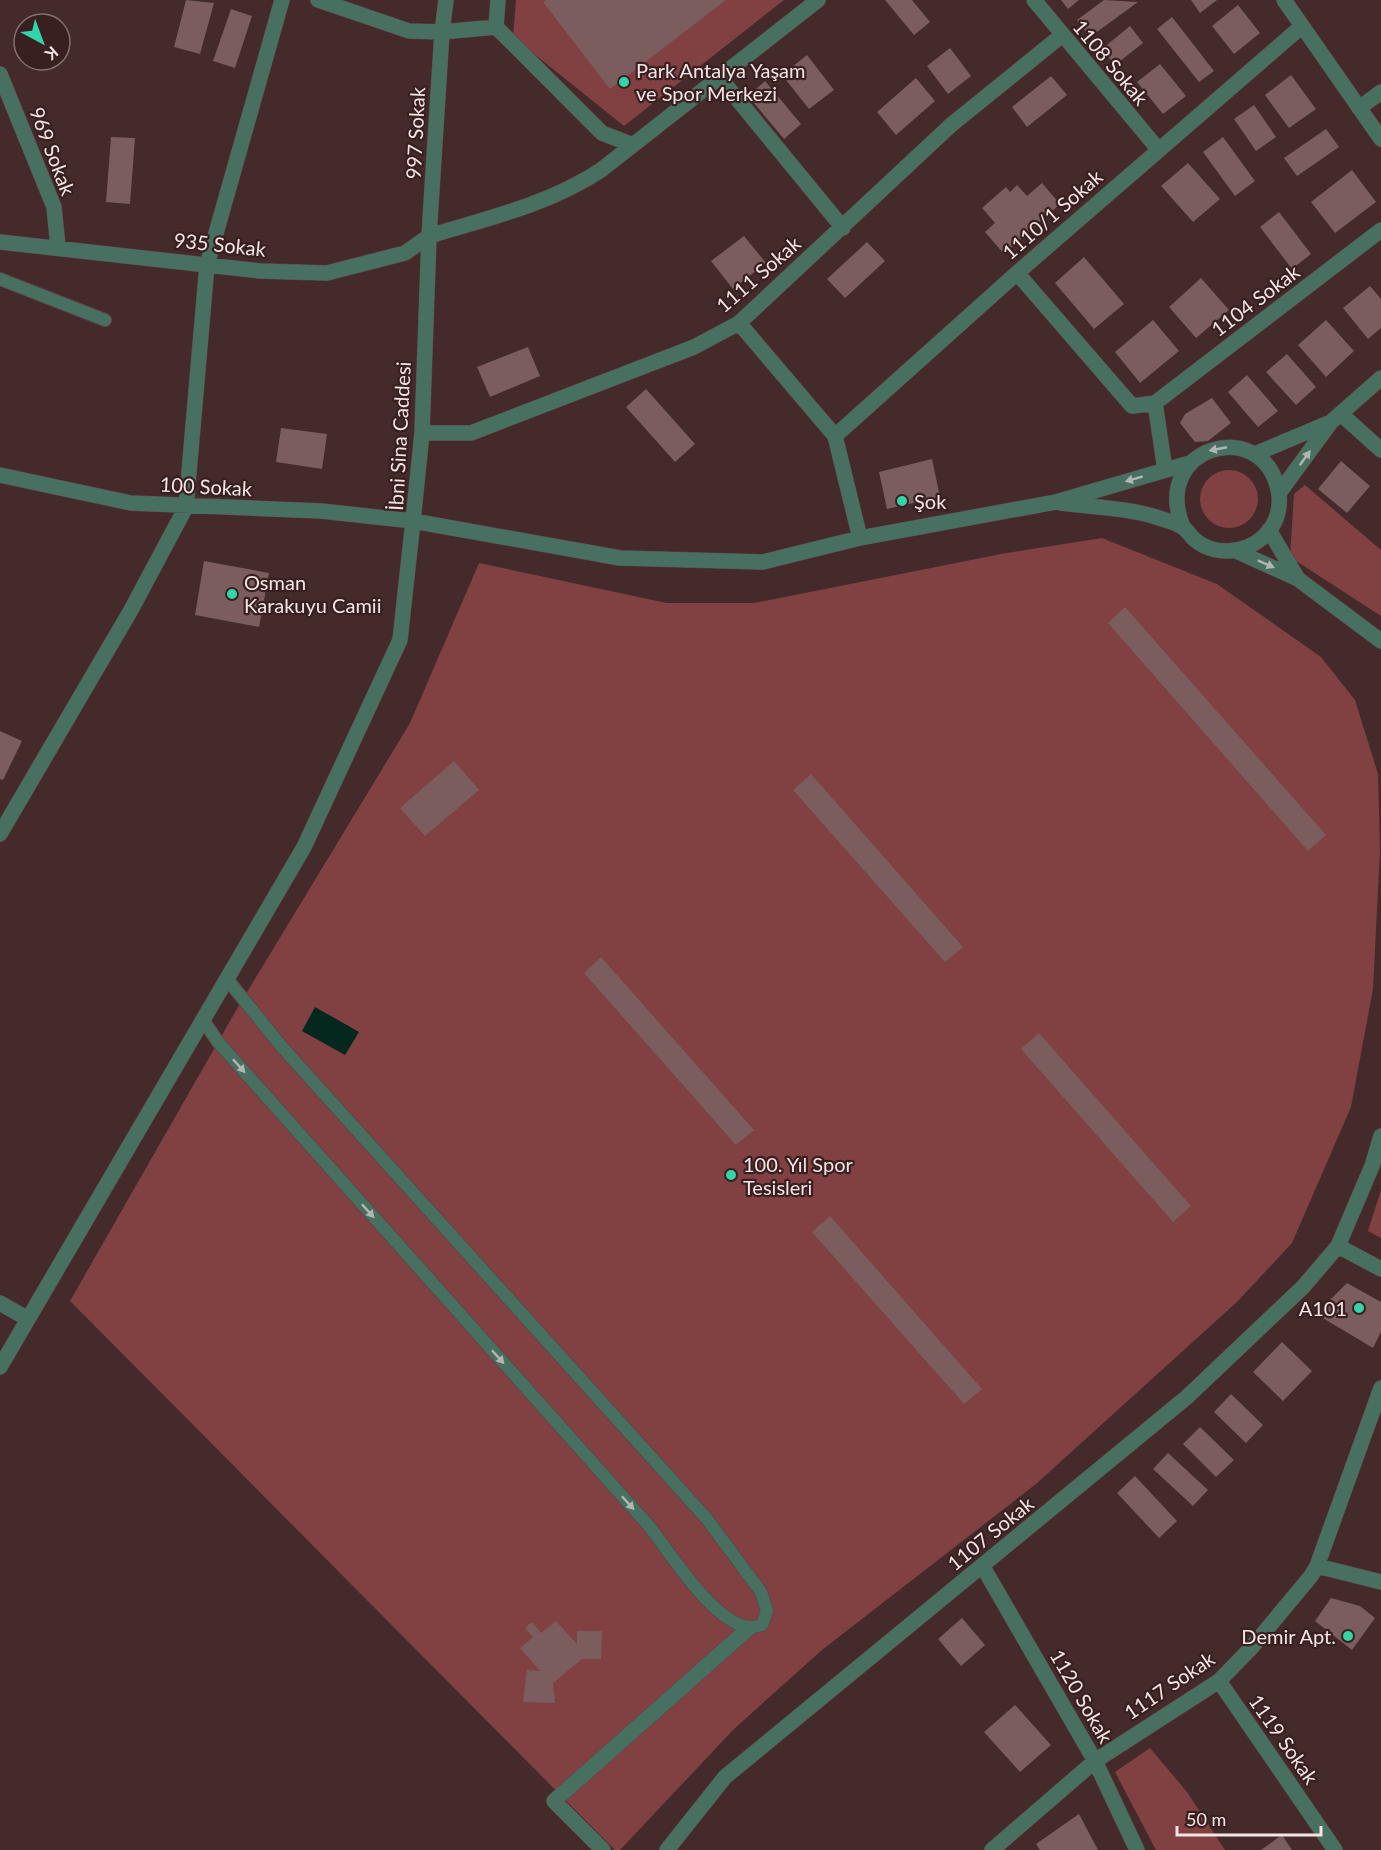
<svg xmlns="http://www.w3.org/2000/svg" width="1381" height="1850" viewBox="0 0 1381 1850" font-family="Lato,sans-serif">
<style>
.green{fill:#814041}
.water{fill:#04281e}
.building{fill:#7a5d5c}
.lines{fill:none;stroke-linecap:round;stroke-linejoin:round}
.lane-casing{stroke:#604848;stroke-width:14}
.street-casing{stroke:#604848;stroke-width:16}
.lane{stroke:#487061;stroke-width:12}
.street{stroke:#487061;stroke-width:15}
.oneway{fill:#b0b6b0}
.poi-dot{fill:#33d4a8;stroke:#392020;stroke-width:2}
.labels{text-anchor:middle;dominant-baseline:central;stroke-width:4.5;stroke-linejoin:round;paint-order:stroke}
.street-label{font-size:20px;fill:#f6e4e4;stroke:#392020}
.poi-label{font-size:20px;fill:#f6e4e4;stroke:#392020;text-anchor:start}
</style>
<rect width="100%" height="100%" fill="#442a2a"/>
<path class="green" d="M 516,0 L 784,0 L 624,126 L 513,37 Z
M1200 499a29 29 0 1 1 58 0a29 29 0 1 1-58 0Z
M 1305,485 L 1381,550 L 1381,616 L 1290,557 L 1294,494 Z
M 1102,538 L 1217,584 L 1321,657 L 1355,700 L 1378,774 L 1380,851 L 1373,989 L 1351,1107 L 1292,1243 L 1238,1301 L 1036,1484 L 822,1650 L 734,1729 L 620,1850 L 615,1850 L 70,1301 L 238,1007 L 410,723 L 479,563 L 667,603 L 754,603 L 1006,553 Z
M 1381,1190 L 1381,1238 L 1368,1231 Z
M 1150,1748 L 1187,1792 L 1225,1850 L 1156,1850 L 1115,1772 Z"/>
<path class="water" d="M 315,1007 L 359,1032 L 345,1055 L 302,1031 Z"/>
<path class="building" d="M 186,0 L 214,3 L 200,54 L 174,47 Z
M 546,0 L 726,0 L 610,89 L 543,2 Z
M 885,0 L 912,0 L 930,22 L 914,35 Z
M 1061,0 L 1079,0 L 1068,9 Z
M 1104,0 L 1138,2 L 1090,37 L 1077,20 Z
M 1191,0 L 1217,0 L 1200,13 Z
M 1238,5 L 1260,33 L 1234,54 L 1212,26 Z
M 231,9 L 252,16 L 235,68 L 213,61 Z
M 1172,17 L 1214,71 L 1199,82 L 1157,29 Z
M 1130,26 L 1143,43 L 1115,65 L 1102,49 Z
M 950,48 L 971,76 L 948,94 L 927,66 Z
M 807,55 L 834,90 L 809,109 L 782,75 Z
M 1160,64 L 1186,96 L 1163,114 L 1137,82 Z
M 1291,75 L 1316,109 L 1289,128 L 1265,95 Z
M 1051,76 L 1067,95 L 1027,127 L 1012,107 Z
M 916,78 L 935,101 L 896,135 L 877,112 Z
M 765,81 L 801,124 L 784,139 L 748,96 Z
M 1254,105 L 1276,137 L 1256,151 L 1234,119 Z
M 1326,129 L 1339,147 L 1297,176 L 1284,158 Z
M 111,137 L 135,138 L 130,204 L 106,202 Z
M 1223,137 L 1255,181 L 1235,196 L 1203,152 Z
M 1188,163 L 1220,199 L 1193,222 L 1161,186 Z
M 1352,170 L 1376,202 L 1335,233 L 1311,202 Z
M 1042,183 L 1060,204 L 1004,254 L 985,232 L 995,223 L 982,208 L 1006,187 L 1010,192 L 1017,185 L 1027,196 Z
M 1279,212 L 1311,254 L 1292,269 L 1260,227 Z
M 744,236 L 766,263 L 733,289 L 711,261 Z
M 867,242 L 885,261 L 845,298 L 827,279 Z
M 1084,257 L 1124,304 L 1094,329 L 1055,283 Z
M 1201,278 L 1229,310 L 1196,338 L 1169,307 Z
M 1370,286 L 1381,299 L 1381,328 L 1368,339 L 1343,308 Z
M 1153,320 L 1179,351 L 1140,383 L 1115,352 Z
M 1326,320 L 1354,351 L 1326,377 L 1298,345 Z
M 528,347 L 540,376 L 490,397 L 477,367 Z
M 1287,354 L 1316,387 L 1296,405 L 1266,372 Z
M 1247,375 L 1278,411 L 1258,427 L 1228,392 Z
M 646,389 L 695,444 L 675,462 L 626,407 Z
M 1212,398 L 1231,423 L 1208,441 L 1195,442 L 1180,423 L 1185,414 Z
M 281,428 L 327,434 L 322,469 L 276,462 Z
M 932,459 L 940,497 L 887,509 L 879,472 Z
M 1341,461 L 1370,486 L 1347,513 L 1318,489 Z
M 204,561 L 269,573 L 259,627 L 195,615 Z
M 1125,607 L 1326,835 L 1308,851 L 1108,623 Z
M 0,731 L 22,741 L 3,780 L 0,779 Z
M 454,761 L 479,790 L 425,836 L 400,808 Z
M 811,774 L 963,947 L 945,962 L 793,790 Z
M 601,957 L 754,1130 L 736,1145 L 584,973 Z
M 1039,1033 L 1191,1206 L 1173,1222 L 1021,1049 Z
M 830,1216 L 982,1389 L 964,1404 L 812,1232 Z
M 1347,1283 L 1381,1302 L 1381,1332 L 1373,1348 L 1316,1314 Z
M 1282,1342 L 1312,1371 L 1283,1401 L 1253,1372 Z
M 1231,1394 L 1263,1425 L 1246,1443 L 1214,1412 Z
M 1200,1427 L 1234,1460 L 1216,1477 L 1183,1444 Z
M 1168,1453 L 1208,1490 L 1193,1506 L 1153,1469 Z
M 1135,1476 L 1177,1521 L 1159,1538 L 1117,1493 Z
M 1331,1598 L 1360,1606 L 1375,1618 L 1352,1650 L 1315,1621 Z
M 962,1618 L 985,1645 L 961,1666 L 938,1639 Z
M 556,1621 L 577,1644 L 577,1631 L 602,1631 L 601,1659 L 582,1659 L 553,1683 L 555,1703 L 523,1702 L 527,1670 L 540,1671 L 520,1648 L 533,1637 L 525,1628 L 532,1622 L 541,1633 Z
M 1015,1705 L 1051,1745 L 1020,1772 L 984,1732 Z
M 1079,1814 L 1098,1850 L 1040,1850 L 1036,1844 Z
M 1282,1835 L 1292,1850 L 1261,1850 Z"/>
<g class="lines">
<defs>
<path id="lane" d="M 0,279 L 105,320
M 203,1020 L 218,1042 L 649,1526 C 671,1554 712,1621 748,1627 C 752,1628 758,1626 762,1625 L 767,1611 L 761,1592 L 707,1519 L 282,1047 L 227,979"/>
<path id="street" d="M 318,0 L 409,31 L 442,32 L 496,27 L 602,133 L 633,145
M 818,0 L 601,170 C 550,204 489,218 429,236 L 422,433 L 413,521 L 620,558 L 763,562 L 860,538 L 1056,502 L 1190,463
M 1034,0 L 1158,149
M 1284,0 L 1381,139
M 496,27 L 498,0
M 0,74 L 54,207 L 58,247
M 720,78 L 843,228
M 1359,108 L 1381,92
M 0,242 L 260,271 L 327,273 L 405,253 L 429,236 L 442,32 L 446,0
M 1017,273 L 1132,406 L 1155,403 L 1381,230
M 739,323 L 835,436 L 860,538
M 1155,403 L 1165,470
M 1341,414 L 1381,450
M 422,433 L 471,433 L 694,347 L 739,323 L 951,125 L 1061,36
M 835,436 L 1017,273 L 1301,27
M 1255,454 L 1331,422
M 0,475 L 131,503 L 321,511 L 413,521 L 400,640 L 304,847 L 0,1367
M 1279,493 L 1331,422 L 1381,378
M 1061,503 C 1092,507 1127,508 1156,517 C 1164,520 1175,522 1182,527 C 1187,529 1190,536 1195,540 C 1218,559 1255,552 1271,528 C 1279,517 1281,501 1278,489 C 1261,415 1150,447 1183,527
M 1269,530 L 1298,579
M 1234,550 L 1298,579 L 1381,641
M 0,834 L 131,610 L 186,507 L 207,265 L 282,0
M 1381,1136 L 1372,1166 L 1338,1246 L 1381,1269
M 0,1303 L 28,1319
M 1317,1566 L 1381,1582
M 983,1567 L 1095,1761 L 1137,1850
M 1219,1681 L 1335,1850
M 603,1850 L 554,1801 L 749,1628
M 667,1850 L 725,1777 L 1187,1397 L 1303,1287 L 1338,1246
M 992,1850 L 1095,1761 L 1219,1681 L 1252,1647 L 1311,1576 L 1317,1566 L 1381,1388"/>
</defs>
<use href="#lane" class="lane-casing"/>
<use href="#street" class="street-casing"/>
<use href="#lane" class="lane"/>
<use href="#street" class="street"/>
</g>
<defs><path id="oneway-solid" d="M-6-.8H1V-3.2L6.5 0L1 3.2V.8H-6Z" transform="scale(1.5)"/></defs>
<g class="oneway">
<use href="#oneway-solid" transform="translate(1218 449) rotate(169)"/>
<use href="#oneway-solid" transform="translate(1305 458) rotate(-54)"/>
<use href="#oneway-solid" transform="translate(1134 479) rotate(164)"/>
<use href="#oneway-solid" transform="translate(1266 564) rotate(24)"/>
<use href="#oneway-solid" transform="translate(239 1066) rotate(48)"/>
<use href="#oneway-solid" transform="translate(368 1211) rotate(48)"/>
<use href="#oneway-solid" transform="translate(498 1357) rotate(48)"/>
<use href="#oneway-solid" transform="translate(628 1503) rotate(48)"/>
</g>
<g class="poi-dot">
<circle cx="624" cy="82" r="6"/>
<circle cx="902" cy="501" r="6"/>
<circle cx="232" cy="594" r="6"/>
<circle cx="731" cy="1175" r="6"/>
<circle cx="1359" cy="1308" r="6"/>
<circle cx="1348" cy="1636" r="6"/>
</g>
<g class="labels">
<g class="street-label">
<text transform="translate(1111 62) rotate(50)">1108 Sokak</text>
<text transform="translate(415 133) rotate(-87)">997 Sokak</text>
<text transform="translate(53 151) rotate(69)">969 Sokak</text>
<text transform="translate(1052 214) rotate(-41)">1110/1 Sokak</text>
<text transform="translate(220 244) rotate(6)">935 Sokak</text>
<text transform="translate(758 274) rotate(-41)">1111 Sokak</text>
<text transform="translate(1255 300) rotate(-37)">1104 Sokak</text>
<text transform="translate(399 436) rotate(-87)">İbni Sina Caddesi</text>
<text transform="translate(206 486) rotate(3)">100 Sokak</text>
<text transform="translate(990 1533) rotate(-39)">1107 Sokak</text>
<text transform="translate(1169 1685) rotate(-34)">1117 Sokak</text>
<text transform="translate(1082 1696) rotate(60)">1120 Sokak</text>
<text transform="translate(1284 1739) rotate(55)">1119 Sokak</text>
</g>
<g class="poi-label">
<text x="636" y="70">Park Antalya Yaşam<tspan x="636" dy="23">ve Spor Merkezi</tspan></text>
<text x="914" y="501">Şok</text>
<text x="244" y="582">Osman<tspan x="244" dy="23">Karakuyu Camii</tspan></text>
<text x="743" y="1164">100. Yıl Spor<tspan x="743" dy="23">Tesisleri</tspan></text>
<text x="1347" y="1308" text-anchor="end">A101</text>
<text x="1336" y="1636" text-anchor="end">Demir Apt.</text>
</g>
</g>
<g transform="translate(42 42) rotate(139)"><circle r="28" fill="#392020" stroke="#856e6e" stroke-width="1.5"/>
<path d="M0-4.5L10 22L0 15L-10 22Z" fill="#33d4a8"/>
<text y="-9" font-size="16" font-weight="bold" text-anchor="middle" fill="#f6e4e4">K</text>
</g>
<path d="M1177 1826v9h144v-9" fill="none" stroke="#f6e4e4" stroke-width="3"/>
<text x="1186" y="1826" font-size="18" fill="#f6e4e4" stroke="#392020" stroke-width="4.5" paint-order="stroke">50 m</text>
</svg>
